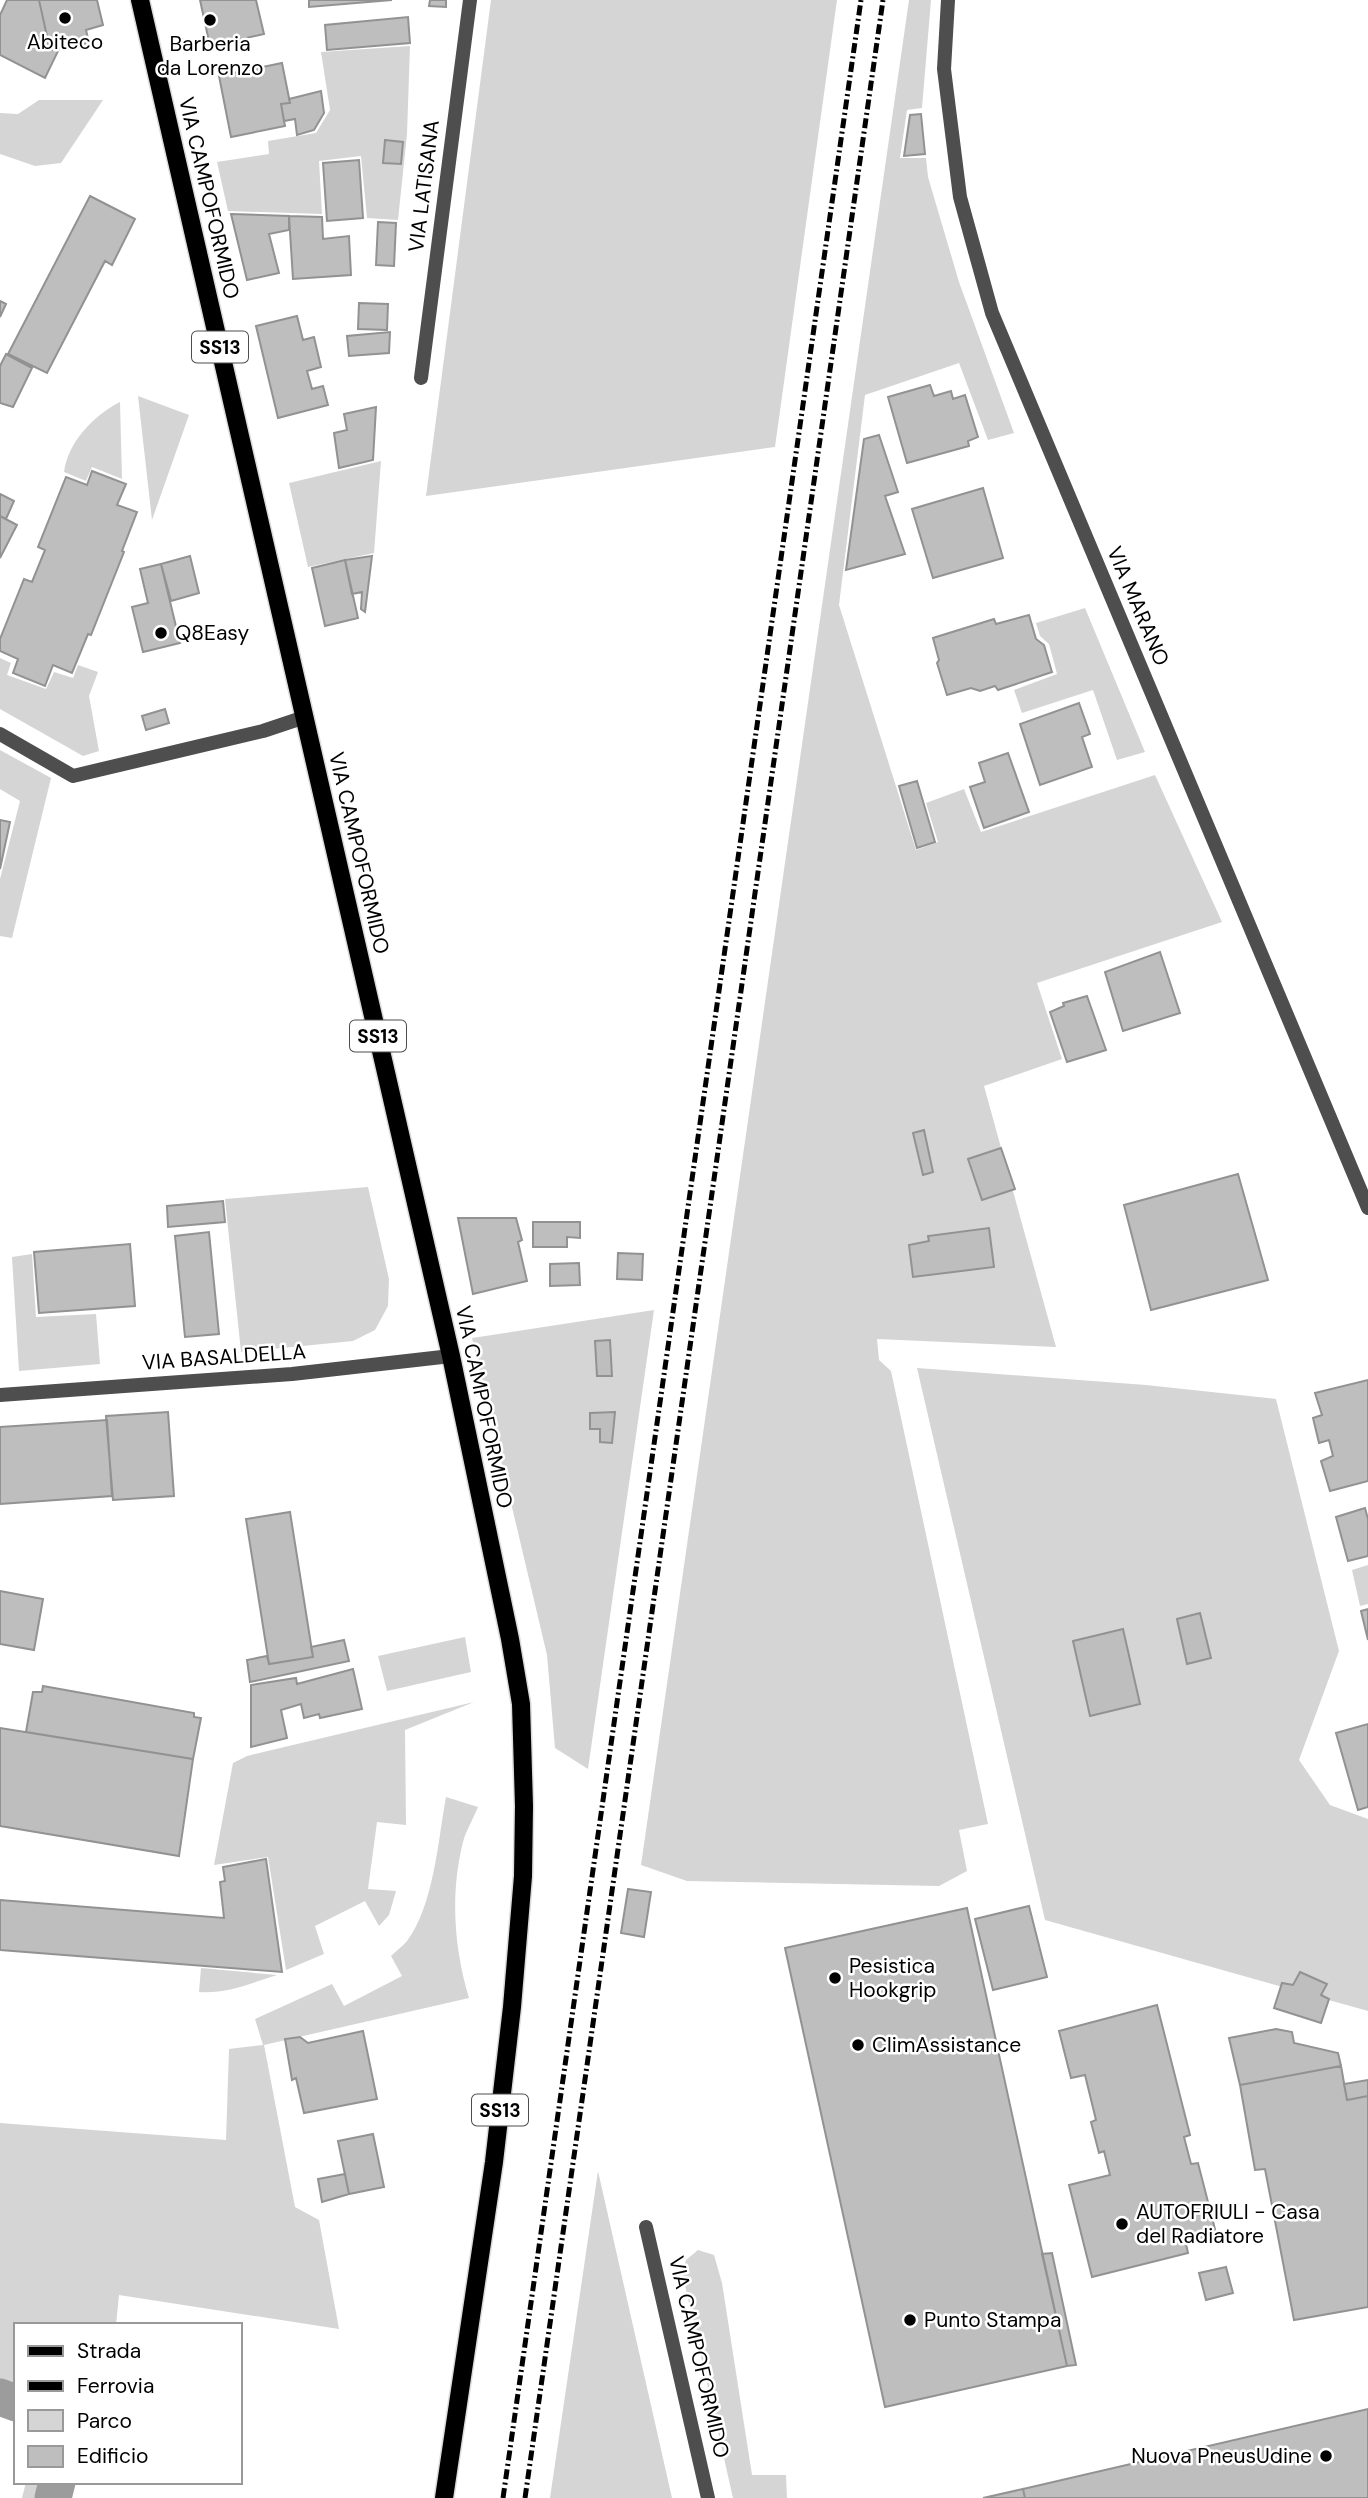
<svg xmlns="http://www.w3.org/2000/svg" width="1368" height="2498" viewBox="0 0 1368 2498" font-family="'DM Sans',sans-serif">
<style>
.green{fill:#d5d5d5}
.lines{fill:none;stroke-linecap:round;stroke-linejoin:round}
.canal{stroke:#9c9c9c;stroke-width:37}
.building{fill:#bebebe;stroke:#929292;stroke-width:2}
.primary-casing{stroke:#dbdbdb;stroke-width:21}
.street{stroke:#4e4e4e;stroke-width:14}
.primary{stroke:#000;stroke-width:18}
.rail{stroke:#000;stroke-width:5;stroke-dasharray:10 3.5 2 3.5;stroke-linecap:butt}
.poi-dot{fill:#000;stroke:#fff;stroke-width:2.5}
.labels{text-anchor:middle;dominant-baseline:central;stroke-width:5;stroke-linejoin:round;paint-order:stroke}
.shield{fill:#fff;stroke:#4c4c4c;stroke-width:2}
.shield-label{font-size:19px;font-weight:bold;fill:#000}
.poi-label{font-size:21px;fill:#000;stroke:#fff;text-anchor:start}
.street-label{font-size:21px;fill:#000;stroke:#fff}
</style>
<rect width="100%" height="100%" fill="#fff"/>
<path class="green" d="M 491,0 L 837,0 L 775,447 L 426,496 Z
M 909,0 L 931,0 L 922,108 L 907,110 L 900,158 L 926,158 L 928,177 L 959,282 L 1014,433 L 988,440 L 959,363 L 865,395 L 839,605 L 916,850 L 938,842 L 926,803 L 964,789 L 981,832 L 1155,775 L 1222,922 L 1037,983 L 1062,1059 L 984,1086 L 1056,1347 L 877,1339 L 879,1360 L 891,1371 L 988,1824 L 959,1830 L 967,1871 L 939,1886 L 687,1881 L 641,1865 Z
M 410,46 L 407,134 L 398,220 L 367,218 L 361,156 L 319,161 L 322,214 L 228,211 L 217,162 L 269,154 L 268,141 L 316,133 L 330,110 L 321,52 Z
M 39,100 L 103,100 L 61,163 L 35,166 L 0,154 L 0,113 L 18,114 Z
M 138,396 L 189,415 L 152,520 Z
M 120,402 L 122,479 L 92,467 L 86,481 L 64,472 C 68,442 94,415 120,402 Z
M 381,461 L 374,553 L 308,567 L 289,483 Z
M 1085,608 L 1145,752 L 1117,760 L 1093,690 L 1022,713 L 1014,690 L 1057,674 L 1049,644 L 1040,636 L 1036,623 Z
M 0,658 L 11,663 L 7,675 L 46,689 L 54,672 L 73,678 L 78,665 L 98,672 L 89,696 L 99,751 L 83,756 L 0,709 Z
M 0,750 L 51,778 L 12,938 L 0,936 L 0,879 L 20,801 L 0,789 Z
M 368,1187 L 389,1279 L 388,1306 L 375,1330 L 353,1341 L 241,1352 L 225,1199 Z
M 32,1254 L 36,1317 L 96,1314 L 100,1364 L 19,1371 L 12,1257 Z
M 654,1310 L 588,1769 L 555,1748 L 547,1655 L 472,1338 Z
M 917,1368 L 1146,1385 L 1276,1399 L 1339,1651 L 1299,1760 L 1330,1805 L 1368,1819 L 1368,2011 L 1045,1920 Z
M 1368,1565 L 1368,1604 L 1360,1606 L 1352,1570 Z
M 465,1637 L 471,1672 L 387,1691 L 378,1656 Z
M 474,1702 L 405,1730 L 406,1825 L 377,1822 L 368,1889 L 396,1891 L 389,1915 L 379,1926 L 365,1901 L 315,1926 L 324,1954 L 286,1970 L 268,1857 L 214,1865 L 233,1763 L 247,1756 Z
M 446,1797 L 478,1807 C 473,1819 466,1831 463,1842 C 450,1894 454,1948 469,1998 L 264,2045 L 295,2207 L 319,2220 L 339,2329 L 119,2295 L 116,2325 L 16,2325 L 16,2421 L 0,2415 L 0,2123 L 226,2140 L 229,2049 L 263,2045 L 255,2019 L 332,1984 L 344,2006 L 402,1976 L 391,1956 C 396,1951 403,1946 407,1941 C 434,1905 438,1840 446,1797 Z
M 201,1968 L 277,1975 C 251,1983 227,1994 199,1992 Z
M 598,2171 L 672,2498 L 550,2498 Z
M 698,2250 L 714,2255 L 722,2283 L 752,2475 L 786,2475 L 787,2498 L 733,2498 L 682,2272 L 686,2260 Z
M 26,2482 L 69,2482 L 64,2498 L 22,2498 Z"/>
<g class="lines">
<path class="canal" d="M 0,2397 L 16,2403
M 53,2498 L 57,2482"/>
</g>
<path class="building" d="M 7,0 L 39,0 L 50,50 L 59,49 L 45,78 L 0,55 L 0,15 Z
M 39,0 L 97,0 L 103,25 L 86,30 L 89,43 L 50,50 Z
M 200,0 L 256,0 L 264,34 L 210,46 Z
M 309,0 L 392,0 L 309,7 Z
M 430,0 L 446,0 L 446,7 L 429,6 Z
M 408,17 L 410,43 L 327,50 L 325,25 Z
M 282,63 L 290,103 L 281,104 L 285,126 L 231,137 L 219,76 Z
M 321,91 L 324,113 L 314,130 L 297,135 L 295,119 L 284,121 L 281,104 L 290,103 L 289,99 Z
M 921,114 L 925,154 L 904,156 L 910,115 Z
M 385,140 L 403,142 L 401,164 L 383,163 Z
M 359,160 L 363,218 L 327,221 L 323,163 Z
M 90,196 L 135,219 L 112,265 L 105,261 L 47,373 L 8,354 Z
M 231,214 L 289,216 L 289,230 L 269,234 L 279,273 L 247,280 Z
M 289,216 L 322,217 L 323,239 L 349,236 L 351,275 L 293,279 Z
M 378,222 L 396,223 L 394,266 L 376,265 Z
M 0,301 L 6,304 L 0,317 Z
M 359,303 L 388,304 L 387,330 L 358,329 Z
M 297,316 L 303,340 L 314,337 L 321,367 L 307,371 L 312,389 L 323,386 L 328,405 L 278,418 L 256,326 Z
M 390,332 L 389,353 L 349,356 L 347,336 Z
M 6,354 L 32,368 L 13,407 L 0,403 L 0,366 Z
M 930,385 L 934,396 L 951,391 L 953,399 L 965,395 L 978,437 L 968,441 L 969,446 L 907,463 L 888,397 Z
M 376,407 L 373,460 L 339,468 L 334,433 L 347,430 L 344,414 Z
M 879,435 L 898,492 L 885,496 L 905,554 L 846,570 L 864,439 Z
M 92,471 L 126,484 L 117,505 L 137,512 L 122,551 L 124,552 L 91,635 L 88,634 L 72,673 L 53,665 L 45,686 L 13,673 L 18,659 L 0,651 L 0,639 L 24,579 L 32,582 L 45,550 L 38,547 L 66,477 L 87,485 Z
M 983,488 L 1003,558 L 933,578 L 912,509 Z
M 0,494 L 14,501 L 6,519 L 0,516 Z
M 0,516 L 17,525 L 0,558 Z
M 190,556 L 199,593 L 171,601 L 161,564 Z
M 372,556 L 365,612 L 361,609 L 362,592 L 352,594 L 345,560 Z
M 345,560 L 358,618 L 325,626 L 312,568 Z
M 161,564 L 180,643 L 143,652 L 132,607 L 148,603 L 140,569 Z
M 1029,615 L 1036,639 L 1044,645 L 1052,672 L 998,690 L 995,686 L 980,691 L 971,688 L 947,695 L 937,663 L 939,660 L 933,638 L 994,619 L 996,624 Z
M 1079,703 L 1090,734 L 1082,737 L 1092,767 L 1040,785 L 1020,724 Z
M 165,709 L 169,723 L 146,730 L 142,716 Z
M 1008,753 L 1029,812 L 984,828 L 970,787 L 985,782 L 979,763 Z
M 917,781 L 935,842 L 917,848 L 899,786 Z
M 0,820 L 10,822 L 0,869 Z
M 1160,952 L 1180,1013 L 1123,1031 L 1105,972 Z
M 1087,996 L 1106,1050 L 1067,1062 L 1050,1012 L 1064,1006 L 1063,1003 Z
M 924,1130 L 933,1172 L 923,1175 L 913,1133 Z
M 1001,1148 L 1015,1189 L 982,1200 L 968,1159 Z
M 1238,1174 L 1268,1280 L 1151,1310 L 1124,1205 Z
M 223,1201 L 225,1222 L 168,1227 L 167,1206 Z
M 458,1218 L 516,1218 L 522,1240 L 518,1242 L 527,1281 L 473,1294 Z
M 533,1222 L 580,1222 L 580,1238 L 567,1237 L 567,1247 L 533,1247 Z
M 989,1228 L 994,1267 L 913,1277 L 909,1245 L 929,1241 L 928,1236 Z
M 209,1232 L 219,1334 L 185,1337 L 175,1236 Z
M 130,1244 L 135,1306 L 39,1313 L 34,1252 Z
M 618,1253 L 643,1254 L 642,1280 L 617,1279 Z
M 579,1263 L 580,1285 L 550,1286 L 550,1264 Z
M 610,1340 L 612,1376 L 597,1376 L 595,1341 Z
M 1368,1380 L 1368,1481 L 1330,1491 L 1321,1461 L 1333,1456 L 1329,1440 L 1319,1443 L 1313,1418 L 1322,1415 L 1315,1393 Z
M 168,1412 L 174,1496 L 113,1500 L 106,1416 Z
M 615,1412 L 612,1443 L 600,1442 L 600,1429 L 590,1429 L 590,1413 Z
M 107,1420 L 112,1496 L 0,1504 L 0,1427 Z
M 1365,1508 L 1368,1519 L 1368,1556 L 1348,1561 L 1336,1517 Z
M 290,1512 L 313,1657 L 269,1664 L 246,1519 Z
M 0,1591 L 43,1599 L 34,1650 L 0,1644 Z
M 1368,1609 L 1368,1640 L 1361,1611 Z
M 1200,1613 L 1211,1658 L 1187,1664 L 1177,1619 Z
M 1123,1629 L 1140,1704 L 1090,1716 L 1073,1641 Z
M 344,1640 L 349,1661 L 250,1682 L 247,1660 L 267,1656 L 269,1664 L 313,1657 L 311,1647 Z
M 353,1669 L 362,1709 L 320,1718 L 319,1714 L 304,1718 L 301,1704 L 281,1710 L 287,1738 L 251,1747 L 251,1685 L 296,1678 L 297,1684 Z
M 43,1686 L 194,1713 L 194,1717 L 201,1718 L 193,1759 L 26,1732 L 33,1692 L 42,1692 Z
M 1368,1724 L 1368,1807 L 1358,1810 L 1336,1733 Z
M 0,1728 L 193,1759 L 179,1856 L 0,1826 Z
M 266,1859 L 282,1972 L 0,1950 L 0,1900 L 224,1918 L 220,1882 L 225,1881 L 223,1867 Z
M 628,1889 L 651,1892 L 644,1937 L 621,1933 Z
M 1029,1906 L 1047,1977 L 993,1990 L 975,1919 Z
M 967,1908 L 1067,2366 L 885,2407 L 785,1948 Z
M 1300,1972 L 1327,1984 L 1321,1995 L 1329,1999 L 1321,2023 L 1274,2008 L 1282,1983 L 1293,1985 Z
M 1157,2005 L 1190,2135 L 1184,2137 L 1191,2164 L 1198,2163 L 1217,2237 L 1186,2244 L 1188,2253 L 1092,2277 L 1069,2185 L 1110,2175 L 1104,2151 L 1099,2153 L 1091,2122 L 1096,2120 L 1085,2075 L 1071,2078 L 1059,2031 Z
M 1276,2029 L 1292,2032 L 1294,2043 L 1338,2053 L 1341,2066 L 1240,2085 L 1229,2038 Z
M 363,2031 L 377,2099 L 304,2113 L 296,2078 L 292,2080 L 285,2039 L 300,2037 L 308,2043 Z
M 1341,2066 L 1347,2100 L 1368,2096 L 1368,2307 L 1294,2320 L 1265,2169 L 1255,2170 L 1240,2085 Z
M 1368,2080 L 1368,2096 L 1347,2100 L 1344,2084 Z
M 373,2134 L 384,2187 L 349,2194 L 338,2141 Z
M 345,2174 L 349,2194 L 322,2202 L 318,2179 Z
M 1052,2253 L 1076,2365 L 1067,2366 L 1042,2254 Z
M 1226,2267 L 1233,2293 L 1206,2300 L 1199,2273 Z
M 1368,2409 L 1368,2498 L 1025,2498 L 1023,2489 Z
M 1023,2489 L 1025,2498 L 983,2498 Z"/>
<g class="lines">
<defs>
<path id="primary" d="M 140,0 L 451,1356 L 510,1639 L 521,1704 L 524,1806 L 523,1876 L 512,2007 L 494,2162 L 444,2498"/>
</defs>
<use href="#primary" class="primary-casing"/>
<path class="street" d="M 948,0 L 944,69 L 960,197 L 992,313 L 1368,1208
M 421,378 L 470,0
M 0,734 L 73,776 L 263,731 L 305,717
M 0,1395 L 292,1374 L 451,1356
M 646,2227 L 708,2498"/>
<use href="#primary" class="primary"/>
<path class="rail" d="M 503,2498 L 861,0
M 525,2498 L 883,0"/>
</g>
<g class="poi-dot">
<circle cx="65" cy="18" r="7"/>
<circle cx="210" cy="20" r="7"/>
<circle cx="161" cy="633" r="7"/>
<circle cx="835" cy="1978" r="7"/>
<circle cx="858" cy="2045" r="7"/>
<circle cx="1122" cy="2224" r="7"/>
<circle cx="910" cy="2320" r="7"/>
<circle cx="1326" cy="2456" r="7"/>
</g>
<g class="labels">
<g class="shield">
<rect x="192" y="331.5" width="56" height="31" rx="5"/>
<rect x="350" y="1020.5" width="56" height="31" rx="5"/>
<rect x="472" y="2094.5" width="56" height="31" rx="5"/>
</g>
<g class="shield-label">
<text x="220" y="347">SS13</text>
<text x="378" y="1036">SS13</text>
<text x="500" y="2110">SS13</text>
</g>
<g class="poi-label">
<text x="65" y="42" text-anchor="middle">Abiteco</text>
<text x="210" y="44" text-anchor="middle">Barberia<tspan x="210" dy="24">da Lorenzo</tspan></text>
<text x="175" y="633">Q8Easy</text>
<text x="849" y="1966">Pesistica<tspan x="849" dy="24">Hookgrip</tspan></text>
<text x="872" y="2045">ClimAssistance</text>
<text x="1136" y="2212">AUTOFRIULI - Casa<tspan x="1136" dy="24">del Radiatore</tspan></text>
<text x="924" y="2320">Punto Stampa</text>
<text x="1312" y="2456" text-anchor="end">Nuova PneusUdine</text>
</g>
<g class="street-label">
<text transform="translate(424 186) rotate(-83)">VIA LATISANA</text>
<text transform="translate(209 198) rotate(77)">VIA CAMPOFORMIDO</text>
<text transform="translate(1138 606) rotate(67)">VIA MARANO</text>
<text transform="translate(359 853) rotate(77)">VIA CAMPOFORMIDO</text>
<text transform="translate(224 1357) rotate(-4)">VIA BASALDELLA</text>
<text transform="translate(484 1407) rotate(78)">VIA CAMPOFORMIDO</text>
<text transform="translate(699 2357) rotate(77)">VIA CAMPOFORMIDO</text>
</g>
</g>
<rect x="14" y="2323" width="228" height="161" fill="#ffffff" stroke="#999999" stroke-width="2"/>
<rect x="28" y="2346" width="35" height="10" fill="#000000" stroke="#999999" stroke-width="2"/>
<text x="77" y="2358" font-size="21" fill="#000000">Strada</text>
<rect x="28" y="2381" width="35" height="10" fill="#000000" stroke="#999999" stroke-width="2"/>
<text x="77" y="2393" font-size="21" fill="#000000">Ferrovia</text>
<rect x="28" y="2410" width="35" height="21" fill="#d5d5d5" stroke="#999999" stroke-width="2"/>
<text x="77" y="2428" font-size="21" fill="#000000">Parco</text>
<rect x="28" y="2446" width="35" height="21" fill="#bebebe" stroke="#999999" stroke-width="2"/>
<text x="77" y="2463" font-size="21" fill="#000000">Edificio</text>
</svg>
